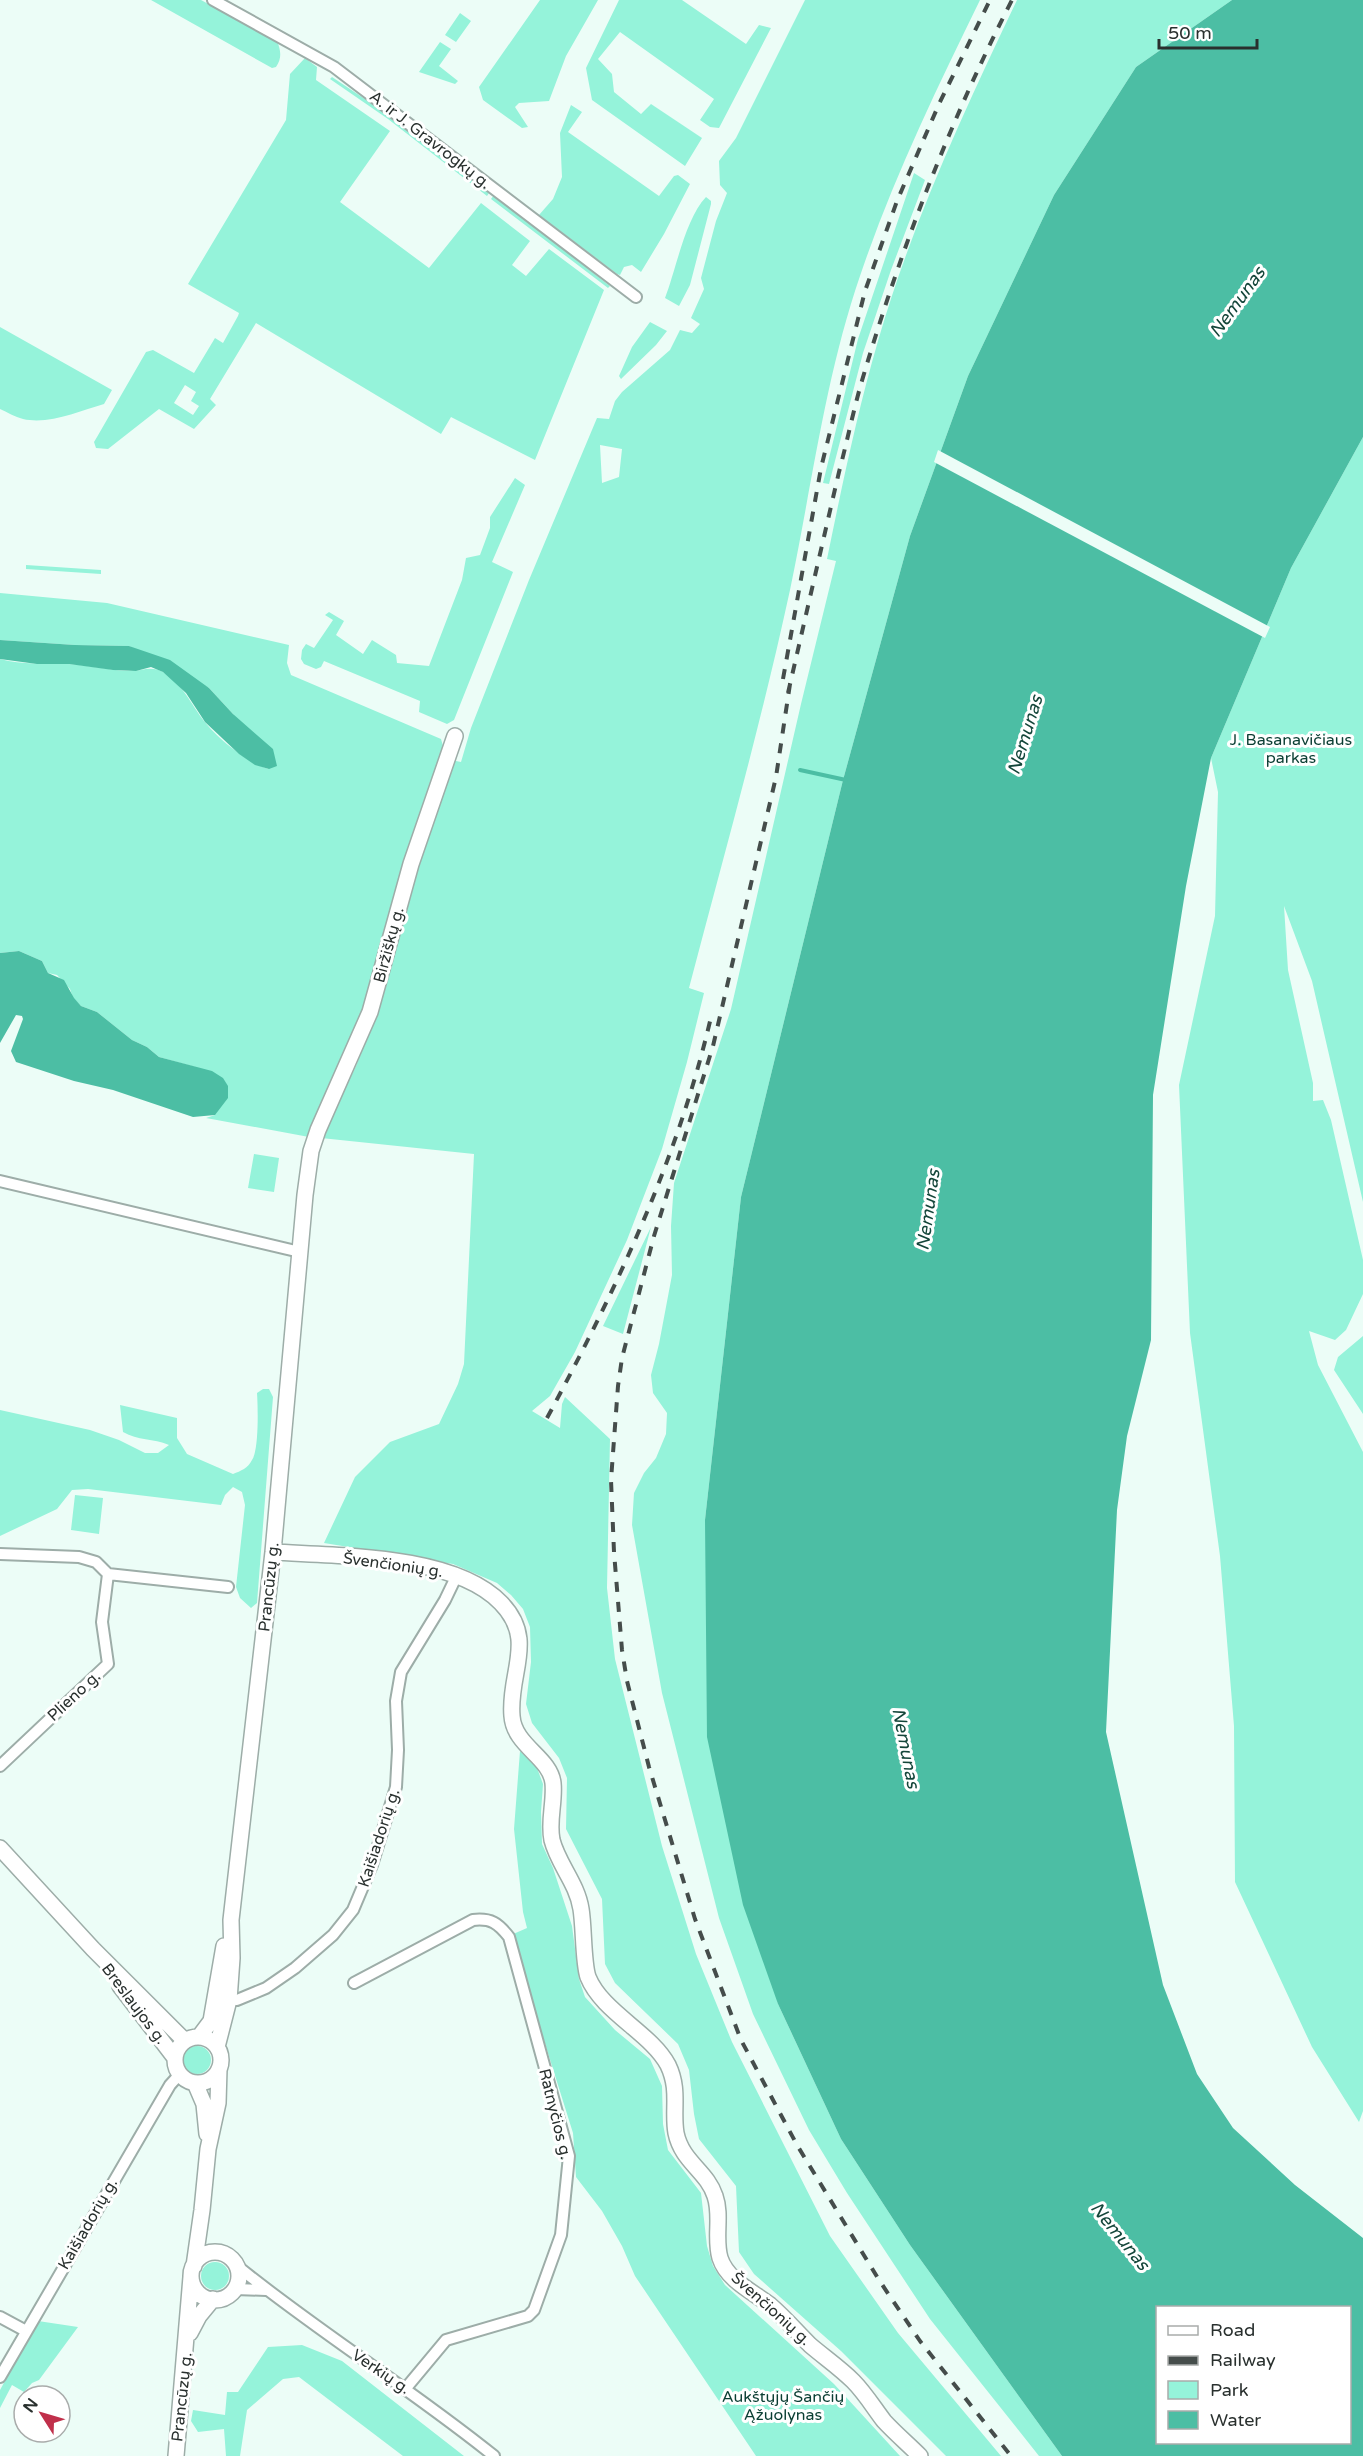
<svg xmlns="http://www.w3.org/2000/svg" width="1363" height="2456" viewBox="0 0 1363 2456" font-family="'Varela Round',sans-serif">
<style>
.green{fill:#95f3da;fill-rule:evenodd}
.water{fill:#4cbea4;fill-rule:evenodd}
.pier{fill:#ecfdf7}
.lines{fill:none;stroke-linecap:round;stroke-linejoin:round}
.stream{stroke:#4cbea4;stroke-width:4}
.street-casing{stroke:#9dada8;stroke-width:14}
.secondary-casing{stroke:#9dada8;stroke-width:18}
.street{stroke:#fff;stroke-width:10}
.secondary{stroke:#fff;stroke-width:15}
.rail{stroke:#454d4b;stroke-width:4;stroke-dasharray:10 10;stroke-linecap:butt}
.labels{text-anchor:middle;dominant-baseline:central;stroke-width:6;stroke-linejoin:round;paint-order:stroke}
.street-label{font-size:16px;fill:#29302e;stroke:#fff}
.park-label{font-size:16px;fill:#0a3e33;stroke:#fff}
.water-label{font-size:18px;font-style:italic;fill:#14463a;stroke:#fff}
</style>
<rect width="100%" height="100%" fill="#ecfdf7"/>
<path class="green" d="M 151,0 L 201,0 L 277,41 C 281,51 282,58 276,67 L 272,68 Z
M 540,0 L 598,0 L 566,56 L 549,101 L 519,103 L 515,107 L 528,127 L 522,128 L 483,100 L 479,87 Z
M 619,0 L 682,0 L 746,44 L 759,25 L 771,28 L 719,128 L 710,127 L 700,120 L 714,99 L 620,32 L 598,59 L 612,74 L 614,92 L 641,114 L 651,104 L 702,138 L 685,166 L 592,100 L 586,68 Z
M 805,0 L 980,0 C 936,90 892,181 860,276 C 825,378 812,485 790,590 C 761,724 724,855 689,988 L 704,993 L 687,1062 L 662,1149 L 627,1240 L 575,1352 L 550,1396 L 532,1411 L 560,1428 L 562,1404 L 565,1397 L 610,1439 L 607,1588 L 615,1659 L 662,1846 L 696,1954 L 732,2042 L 830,2236 L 898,2333 L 1001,2456 L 946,2456 L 841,2351 L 754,2274 L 739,2252 L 736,2186 L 699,2139 L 694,2114 L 689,2070 L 678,2044 L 615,1983 L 605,1964 L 602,1899 L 566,1829 L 567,1778 L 559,1758 L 532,1723 L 526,1704 L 531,1662 L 530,1627 L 523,1609 L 511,1595 L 497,1583 L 453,1564 L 324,1543 L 355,1477 L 390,1442 L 439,1424 L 458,1384 L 464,1364 L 474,1154 L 321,1138 L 356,1066 L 377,1013 L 409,894 L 451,760 L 461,762 L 471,728 L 529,580 L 597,418 L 609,419 L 615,401 L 622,392 L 670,350 L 680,330 L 692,333 L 700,324 L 691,318 L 704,289 L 701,278 L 716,221 L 727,193 L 720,185 L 719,161 L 736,138 ZM 600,445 L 622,449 L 619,477 L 602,483 Z
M 1017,0 L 1232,0 L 1136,67 L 1054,195 L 968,376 L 910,536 L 843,780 L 741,1197 L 705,1520 L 778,2004 L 841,2139 L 910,2245 L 1062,2456 L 1039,2456 L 930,2319 L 847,2193 L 809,2130 L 753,2014 L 719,1918 L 662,1693 L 632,1525 L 634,1493 L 644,1473 L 656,1458 L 666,1434 L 667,1413 L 653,1393 L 651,1375 L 659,1344 L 672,1275 L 671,1226 L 674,1183 L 731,1009 L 801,704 L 836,561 L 827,559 C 842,486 857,413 878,341 C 912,223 964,111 1017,0 Z
M 460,13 L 471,21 L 456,42 L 445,35 Z
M 440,42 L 451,49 L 439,66 L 458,81 L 455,84 L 419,72 Z
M 305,58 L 317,67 L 316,80 L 390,131 L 340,202 L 429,268 L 481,203 L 530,241 L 512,265 L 526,276 L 549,249 L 604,290 L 535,460 L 451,417 L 441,434 L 256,323 L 210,399 L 216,405 L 194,429 L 159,409 L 108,449 L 96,448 L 94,442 L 97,437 L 146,352 L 153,350 L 194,373 L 215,338 L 223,343 L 238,316 L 239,313 L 188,284 L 286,120 L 290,74 ZM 185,385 L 196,392 L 191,401 L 199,406 L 193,415 L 174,403 Z
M 332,77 L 386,113 L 489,193 L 487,196 L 388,119 L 330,79 Z
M 571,105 L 582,112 L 568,132 L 659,196 L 674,176 L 678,175 L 690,184 L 664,234 L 641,272 L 632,265 L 624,267 L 620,275 L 617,274 L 539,215 L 553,199 L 562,177 L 560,133 Z
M 914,173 L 925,180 L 891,270 L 863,353 L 829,484 L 823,483 L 858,339 Z
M 494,195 L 610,286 L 608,288 L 491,199 Z
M 706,197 L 711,201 L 711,204 L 690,285 L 679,306 L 665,298 C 676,270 685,219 706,197 Z
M 650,322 L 667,331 L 656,345 L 621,379 L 619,376 L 632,347 Z
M 0,327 L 112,390 L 104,404 C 79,411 49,425 23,419 C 15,417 7,412 0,409 Z
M 1363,437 L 1363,1202 L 1312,981 L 1284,906 L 1288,970 L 1313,1083 L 1313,1101 L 1323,1100 L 1331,1120 L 1363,1260 L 1363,1294 L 1346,1330 L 1335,1340 L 1309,1331 L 1318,1365 L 1363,1452 L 1363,2111 L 1359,2122 L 1312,2047 L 1235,1882 L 1234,1726 L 1220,1556 L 1190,1333 L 1179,1085 L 1215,916 L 1218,792 L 1211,758 L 1291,568 Z
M 515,478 L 525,485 L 492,562 L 513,572 L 454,720 L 447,724 L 419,712 L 420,701 L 324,661 L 321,667 L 316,669 L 304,664 L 301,659 L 302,650 L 306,644 L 314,648 L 333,620 L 325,615 L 329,612 L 344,621 L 336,635 L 363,654 L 372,640 L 396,655 L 397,663 L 429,666 L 462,580 L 466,558 L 480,555 L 490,528 L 490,517 Z
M 26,565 L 101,570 L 101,574 L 26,569 Z
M 0,593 L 107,603 L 289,645 L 287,663 L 291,675 L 441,739 L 443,746 L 399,885 L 368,1002 L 309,1137 L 206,1118 L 215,1115 L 195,1067 L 159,1057 L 147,1047 L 132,1040 L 97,1012 L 81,1006 L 73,998 L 70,989 L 57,975 L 48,973 L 42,961 L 19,951 L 0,953 L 0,659 C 23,665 45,663 68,664 C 88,665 108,670 128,671 C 140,672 151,665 163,672 C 182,683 191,704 204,721 C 217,738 249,764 269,769 L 233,714 L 209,688 L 129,646 L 75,645 L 0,640 Z
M 254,1154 L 279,1158 L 274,1192 L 248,1188 Z
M 651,1227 L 623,1334 L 603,1326 Z
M 1363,1336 L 1363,1414 L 1334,1370 L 1338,1357 Z
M 263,1389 L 269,1389 L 273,1397 L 257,1603 L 251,1608 L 240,1598 L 236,1587 L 245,1505 L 242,1492 L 233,1487 L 225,1495 L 221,1505 L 88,1489 L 72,1490 L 57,1509 L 0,1536 L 0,1410 L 90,1430 L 119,1440 L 145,1453 L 158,1453 L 169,1445 C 153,1438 138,1441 123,1432 L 120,1405 L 177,1418 L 177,1438 L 187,1454 L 233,1474 C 241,1471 248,1468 252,1460 C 259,1450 258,1407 257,1393 Z
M 75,1495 L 103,1498 L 99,1534 L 71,1530 Z
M 520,1751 L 537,1768 L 543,1784 L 541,1812 L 542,1844 L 553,1868 L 572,1926 L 579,1979 L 585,1997 L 615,2030 L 650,2059 L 662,2086 L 663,2124 L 668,2150 L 701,2193 L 707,2246 L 713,2266 L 725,2285 L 834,2384 L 900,2456 L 756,2456 L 635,2276 L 622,2246 L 602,2211 L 576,2177 L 573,2133 L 511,1935 L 527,1928 L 523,1912 L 514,1829 Z
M183 2060a14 14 0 1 1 28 0a14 14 0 1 1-28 0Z
M201 2276a14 14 0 1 1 28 0a14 14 0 1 1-28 0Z
M 38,2321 L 78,2327 L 39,2380 L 32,2383 L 24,2392 L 12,2385 L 0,2408 L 0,2390 Z
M 302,2345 L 342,2361 L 464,2456 L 403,2456 L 299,2377 L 283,2379 L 247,2410 L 240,2456 L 226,2456 L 224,2429 L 198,2432 L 191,2421 L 193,2410 L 225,2415 L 227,2392 L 238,2392 L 268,2347 Z"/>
<path class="water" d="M 1232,0 L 1363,0 L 1363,437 L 1291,568 L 1211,758 L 1186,886 L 1153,1095 L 1151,1340 L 1127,1436 L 1117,1510 L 1106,1732 L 1163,1985 L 1197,2074 L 1233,2128 L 1295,2185 L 1363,2238 L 1363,2456 L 1062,2456 L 910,2245 L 841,2139 L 778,2004 L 743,1905 L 707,1737 L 705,1520 L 741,1197 L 843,780 L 910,536 L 968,376 L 1054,195 L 1136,67 ZM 1158,2308 L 1350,2308 L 1350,2442 L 1158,2442 Z
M 0,640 L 75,645 L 129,646 L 170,660 L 209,688 L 233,714 L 273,749 L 277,766 L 269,769 L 255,765 L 239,754 L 205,722 L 186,693 L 163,672 L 151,667 L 136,671 L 113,670 L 69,664 L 37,664 L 0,659 Z
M 19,951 L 42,961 L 48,973 L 64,980 L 74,998 L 81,1006 L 97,1012 L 132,1040 L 147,1047 L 159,1057 L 212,1071 L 223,1078 L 228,1086 L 228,1098 L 215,1115 L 193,1117 L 113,1090 L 74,1081 L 16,1062 L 11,1051 L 23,1019 L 22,1016 L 16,1015 L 0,1043 L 0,953 Z"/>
<path class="pier" d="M 938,450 L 1270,627 L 1265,638 L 934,462 Z"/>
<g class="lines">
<path class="stream" d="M 800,770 L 846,780"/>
<defs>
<path id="street" d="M 213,0 L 334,67 L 636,297
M 0,1181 L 300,1252
M 0,1554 L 79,1557 L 96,1562 L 108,1574 L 102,1622 L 108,1664 L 0,1766
M 108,1574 L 228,1587
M 354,1983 L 473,1920 C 491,1918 498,1923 509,1937 L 569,2156 L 561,2235 L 534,2310 L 528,2316 L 446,2340 L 406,2388
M 223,1999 L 237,2000 L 266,1988 L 295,1968 L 333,1935 L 353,1910 L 372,1865 L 396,1787 L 398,1750 L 396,1701 L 401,1672 L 445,1600 L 457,1575
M 237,2266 C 320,2333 411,2389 494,2456
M 235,2289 L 266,2290
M 0,2317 L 26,2331
M 0,2377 L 170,2085 L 180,2074"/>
<path id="secondary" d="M 273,1552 C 338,1556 454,1554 501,1603 C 537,1640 508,1673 512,1716 C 514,1746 550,1757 553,1783 C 555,1802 548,1821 552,1840 C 558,1864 577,1883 581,1909 C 584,1926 583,1963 588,1977 C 602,2012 651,2033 668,2065 C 680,2090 672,2110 676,2133 C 682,2162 707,2171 715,2196 C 722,2216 714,2238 720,2258 C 727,2280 753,2292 770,2305 C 784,2317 797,2332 810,2345 C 824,2357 840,2368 853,2381 C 865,2393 874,2408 884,2421 C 895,2433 908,2444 920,2456
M 0,1848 L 93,1949 L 185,2041
M 120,1986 L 175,2058
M 199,2037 L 211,2021 L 224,1946
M175 2060a23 23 0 1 1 46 0a23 23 0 1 1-46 0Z
M 217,2047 L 229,2000 L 232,1958 L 231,1920 L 273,1552 L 305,1195 L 311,1151 L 318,1130 L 370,1012 L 411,864 L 455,736
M 195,2083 L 204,2104 L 207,2134
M191 2276a24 24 0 1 1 48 0a24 24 0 1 1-48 0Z
M 194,2266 L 202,2210 L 208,2149 L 218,2103 L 219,2069
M 190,2333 L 199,2316 L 213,2299
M 176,2456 L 191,2277"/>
</defs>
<use href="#street" class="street-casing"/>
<use href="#secondary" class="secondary-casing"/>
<use href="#street" class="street"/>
<use href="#secondary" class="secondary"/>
<path class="rail" d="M 783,679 L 821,468 L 865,291 L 897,201 L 939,104 L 990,0
M 790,684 L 776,777 L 713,1046 L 654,1236 L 622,1358 L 618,1386 L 611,1480 L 614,1552 L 622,1650 L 627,1681 L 649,1767 L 695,1919 L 741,2040 L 797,2145 L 879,2280 L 920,2341 L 1011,2456
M 788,693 C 805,619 822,545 839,472 C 847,442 853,412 861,384 C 900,251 949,123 1012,0
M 547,1418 C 616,1290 678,1159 711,1017"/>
</g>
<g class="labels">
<g class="street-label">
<text transform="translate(430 140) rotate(38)">A. ir J. Gravrogkų g.</text>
<text transform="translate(389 945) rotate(-75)">Biržiškų g.</text>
<text transform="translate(393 1565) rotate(8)">Švenčionių g.</text>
<text transform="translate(269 1587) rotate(-84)">Prancūzų g.</text>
<text transform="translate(74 1696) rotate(-43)">Plieno g.</text>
<text transform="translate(379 1838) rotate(-72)">Kaišiadorių g.</text>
<text transform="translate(134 2004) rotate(53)">Breslaujos g.</text>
<text transform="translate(555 2114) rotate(76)">Ratnyčios g.</text>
<text transform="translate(88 2224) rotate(-60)">Kaišiadorių g.</text>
<text transform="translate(771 2309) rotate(42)">Švenčionių g.</text>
<text transform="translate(381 2372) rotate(34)">Verkių g.</text>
<text transform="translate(182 2397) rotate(-84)">Prancūzų g.</text>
</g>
<g class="park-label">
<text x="1291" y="740">J. Basanavičiaus<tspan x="1291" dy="18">parkas</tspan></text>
<text x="783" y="2397">Aukštųjų Šančių<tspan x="783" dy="18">Ąžuolynas</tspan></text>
</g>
<g class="water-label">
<text transform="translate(1237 302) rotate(-54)">Nemunas</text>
<text transform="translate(1025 735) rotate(-73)">Nemunas</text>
<text transform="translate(928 1210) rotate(-82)">Nemunas</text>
<text transform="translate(906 1748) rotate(79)">Nemunas</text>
<text transform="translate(1120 2236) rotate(51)">Nemunas</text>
</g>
</g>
<rect x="1156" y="2306" width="195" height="138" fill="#ffffff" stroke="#a9acab" stroke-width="1.5"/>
<rect x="1168" y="2326" width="30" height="9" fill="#ffffff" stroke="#a9acab" stroke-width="1.5"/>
<text x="1210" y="2336" font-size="18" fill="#29302e">Road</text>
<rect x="1168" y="2356" width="30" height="9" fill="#454d4b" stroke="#a9acab" stroke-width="1.5"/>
<text x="1210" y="2366" font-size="18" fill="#29302e">Railway</text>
<rect x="1168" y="2381" width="30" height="18" fill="#95f3da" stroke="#a9acab" stroke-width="1.5"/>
<text x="1210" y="2396" font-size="18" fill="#29302e">Park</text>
<rect x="1168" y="2411" width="30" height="18" fill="#4cbea4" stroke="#a9acab" stroke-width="1.5"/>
<text x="1210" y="2426" font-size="18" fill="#29302e">Water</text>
<g transform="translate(42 2414) rotate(307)"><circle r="28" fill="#ffffff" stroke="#a9acab" stroke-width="1.5"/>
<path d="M0-4.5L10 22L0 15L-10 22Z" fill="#c0304b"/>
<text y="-9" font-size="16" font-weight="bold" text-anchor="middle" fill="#29302e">N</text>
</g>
<path d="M1159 39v9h98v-9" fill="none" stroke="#29302e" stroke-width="3"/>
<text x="1168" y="39" font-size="18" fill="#29302e" stroke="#ffffff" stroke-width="4.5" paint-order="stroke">50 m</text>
</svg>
